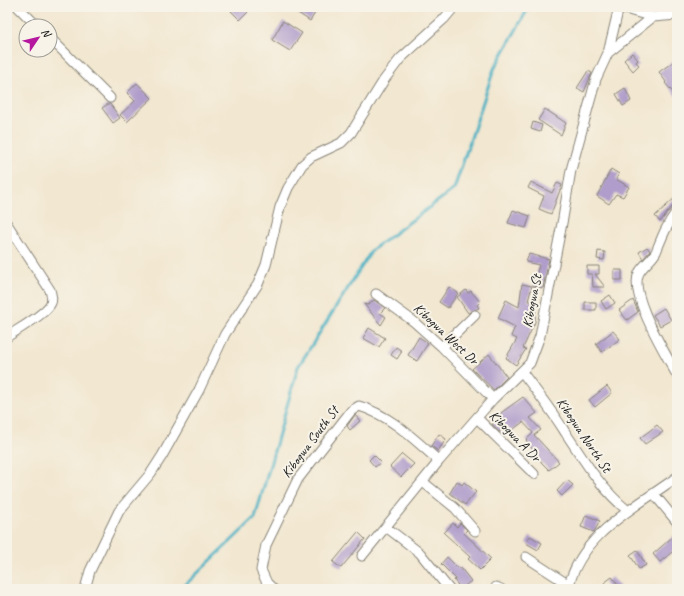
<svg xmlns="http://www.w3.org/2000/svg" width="684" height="596" viewBox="0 0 684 596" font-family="Caveat,sans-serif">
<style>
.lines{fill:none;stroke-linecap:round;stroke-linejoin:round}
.stream{stroke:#46b1c4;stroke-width:3}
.building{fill:#b09dcb}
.minor-casing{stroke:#878276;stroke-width:11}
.minor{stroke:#fff;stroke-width:9}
.labels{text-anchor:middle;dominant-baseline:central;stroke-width:4;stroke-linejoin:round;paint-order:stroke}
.street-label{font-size:14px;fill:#1c1c1c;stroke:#f7f3e8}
</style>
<rect width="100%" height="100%" fill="#f7f3e8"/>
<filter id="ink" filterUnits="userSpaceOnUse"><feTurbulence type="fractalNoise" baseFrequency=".025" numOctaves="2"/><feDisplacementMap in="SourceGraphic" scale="8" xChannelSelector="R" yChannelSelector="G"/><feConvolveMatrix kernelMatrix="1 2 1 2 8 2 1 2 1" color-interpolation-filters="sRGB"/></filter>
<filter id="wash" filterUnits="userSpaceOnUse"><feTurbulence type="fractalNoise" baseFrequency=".012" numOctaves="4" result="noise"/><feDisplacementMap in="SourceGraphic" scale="16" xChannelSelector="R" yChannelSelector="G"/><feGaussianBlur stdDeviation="0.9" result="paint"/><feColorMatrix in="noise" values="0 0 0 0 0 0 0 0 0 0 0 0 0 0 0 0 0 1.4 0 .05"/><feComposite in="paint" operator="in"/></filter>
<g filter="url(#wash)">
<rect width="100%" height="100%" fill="#f2e7d0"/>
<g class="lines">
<path class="stream" d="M 181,589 L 255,518 L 298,367 L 372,250 L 454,189 L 494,69 L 529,7"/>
</g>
<g id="blocks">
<path class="building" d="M 234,7 L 243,7 L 248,12 L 240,20 L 231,11 Z
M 289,7 L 319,7 L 310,21 Z
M 283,21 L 302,33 L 290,51 L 272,40 Z
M 632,53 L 638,60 L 636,62 L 639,65 L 633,71 L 624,60 Z
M 677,59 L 677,97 L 665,83 L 666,82 L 659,72 Z
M 588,71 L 592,73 L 584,92 L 577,88 Z
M 137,83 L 152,98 L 127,122 L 120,115 L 135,101 L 127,93 Z
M 625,88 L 631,101 L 623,106 L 616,94 Z
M 108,104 L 110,104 L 120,118 L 113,123 L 102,108 Z
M 545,109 L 566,123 L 561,135 L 538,120 Z
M 533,122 L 542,125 L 540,132 L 531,129 Z
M 611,169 L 619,174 L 616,179 L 629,187 L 623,197 L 616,194 L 609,204 L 597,196 Z
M 531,182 L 552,193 L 557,183 L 562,185 L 551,214 L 539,209 L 544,196 L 528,188 Z
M 677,196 L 677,205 L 672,207 L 660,222 L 655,216 Z
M 513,210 L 530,216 L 526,228 L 508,223 Z
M 647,247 L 650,251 L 643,259 L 639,252 Z
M 598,251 L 605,252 L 604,260 L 597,259 Z
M 529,254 L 549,259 L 543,288 L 533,286 L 539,265 L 526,262 Z
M 587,266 L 599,266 L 599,274 L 595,274 L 605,287 L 593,287 L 592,274 L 587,274 Z
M 614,270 L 622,270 L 622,280 L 614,280 Z
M 522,284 L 532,286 L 528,301 L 536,301 L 535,322 L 523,348 L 526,349 L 516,365 L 506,358 L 517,339 L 511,336 L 515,327 L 498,318 L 506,300 L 519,307 Z
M 449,287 L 458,293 L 448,308 L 439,302 Z
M 466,290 L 468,293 L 471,291 L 480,302 L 477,305 L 479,308 L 468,313 L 457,297 Z
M 610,295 L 615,303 L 606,309 L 601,301 Z
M 374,300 L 385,308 L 380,313 L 386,317 L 381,325 L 364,304 L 368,305 Z
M 633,300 L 638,312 L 627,320 L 619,310 Z
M 585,302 L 596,302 L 596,310 L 585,310 Z
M 664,308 L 671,320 L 660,326 L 653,315 Z
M 369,328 L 385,338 L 379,347 L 363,338 Z
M 613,331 L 620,339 L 602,352 L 596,344 Z
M 419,337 L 428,343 L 417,361 L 408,355 Z
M 396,347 L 402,351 L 397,359 L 391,355 Z
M 489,354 L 507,377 L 494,390 L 472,369 Z
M 607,386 L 612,393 L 595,407 L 589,400 Z
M 523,397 L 537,413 L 530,418 L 541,430 L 534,435 L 559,462 L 549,470 L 542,463 L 526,440 L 533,433 L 523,422 L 511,431 L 506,426 L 499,432 L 492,424 L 500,418 L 498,415 Z
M 355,415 L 360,421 L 350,430 L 347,426 Z
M 657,425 L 663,432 L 645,444 L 640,438 Z
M 439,434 L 446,439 L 438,451 L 431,446 Z
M 402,454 L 414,464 L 401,477 L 390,467 Z
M 374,455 L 381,462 L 375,467 L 369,460 Z
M 567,480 L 573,485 L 562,496 L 557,491 Z
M 457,481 L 462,485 L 464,482 L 476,492 L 465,505 L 450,493 Z
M 586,515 L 600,521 L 594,532 L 581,527 Z
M 453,523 L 457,527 L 460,523 L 467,530 L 464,533 L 491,559 L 480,570 L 468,559 L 470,557 L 444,533 Z
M 358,532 L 365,539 L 341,568 L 333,562 Z
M 677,533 L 677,548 L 660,562 L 653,554 Z
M 530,536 L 542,543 L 538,550 L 526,543 Z
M 637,550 L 646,565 L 639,569 L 630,555 Z
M 447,557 L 459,569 L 460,567 L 471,581 L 461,589 L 454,580 L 456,579 L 441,564 Z
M 612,577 L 621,589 L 609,589 L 604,583 Z"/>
</g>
</g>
<g filter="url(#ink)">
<use href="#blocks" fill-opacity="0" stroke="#878276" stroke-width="1"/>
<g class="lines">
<defs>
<path id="minor" d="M 18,7 L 37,26
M 618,7 L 653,17 L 677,15
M 50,38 L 110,98
M 608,53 L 619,7
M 677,211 C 667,224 662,237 656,252 C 652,260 643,265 639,273 C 628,294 666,354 677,375
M 7,224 L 50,290 C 51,295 53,298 51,303 C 46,314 18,329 7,337
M 376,294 L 413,321 L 442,347 L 493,399
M 442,347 L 475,315
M 522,372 C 537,392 552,411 565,432 C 584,460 600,488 627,510
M 477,418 L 534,474
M 423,482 L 455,508 L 475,531
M 654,494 L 677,522
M 386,527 L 420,553 L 449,589
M 362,556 L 439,461 L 493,399 L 530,363 L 540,336 L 563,218 L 571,170 L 596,79 L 608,53 L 653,17
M 526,557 L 569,585
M 496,587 L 501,589
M 85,589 L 90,571 L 119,511 L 151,473 L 162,456 L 199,390 L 225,334 L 258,284 L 266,265 L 280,207 L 288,188 L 302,165 L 311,157 L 341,143 L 351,133 L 384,80 L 400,59 L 444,19 L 454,7
M 273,589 L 267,583 L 261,570 L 266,545 L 298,479 L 351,411 L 359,406 C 390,415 415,440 439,461
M 568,589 C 581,533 635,508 677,477"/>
</defs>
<use href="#minor" class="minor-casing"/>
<use href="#minor" class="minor"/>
</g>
</g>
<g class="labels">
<g class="street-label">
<text transform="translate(532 301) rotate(-79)">Kibogwa St</text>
<text transform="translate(446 334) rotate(43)">Kibogwa West Dr</text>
<text transform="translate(584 435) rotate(56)">Kibogwa North St</text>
<text transform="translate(515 436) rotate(45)">Kibogwa A Dr</text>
<text transform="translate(310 442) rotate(-53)">Kibogwa South St</text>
</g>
</g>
<rect width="684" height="596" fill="none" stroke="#f7f3e8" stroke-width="24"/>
<g transform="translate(38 38) rotate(55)"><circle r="19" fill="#f7f3e8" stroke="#9f9d96"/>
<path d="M0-3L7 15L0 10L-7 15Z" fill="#b5179e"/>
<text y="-6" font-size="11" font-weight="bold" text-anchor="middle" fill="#1c1c1c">N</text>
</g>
</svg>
